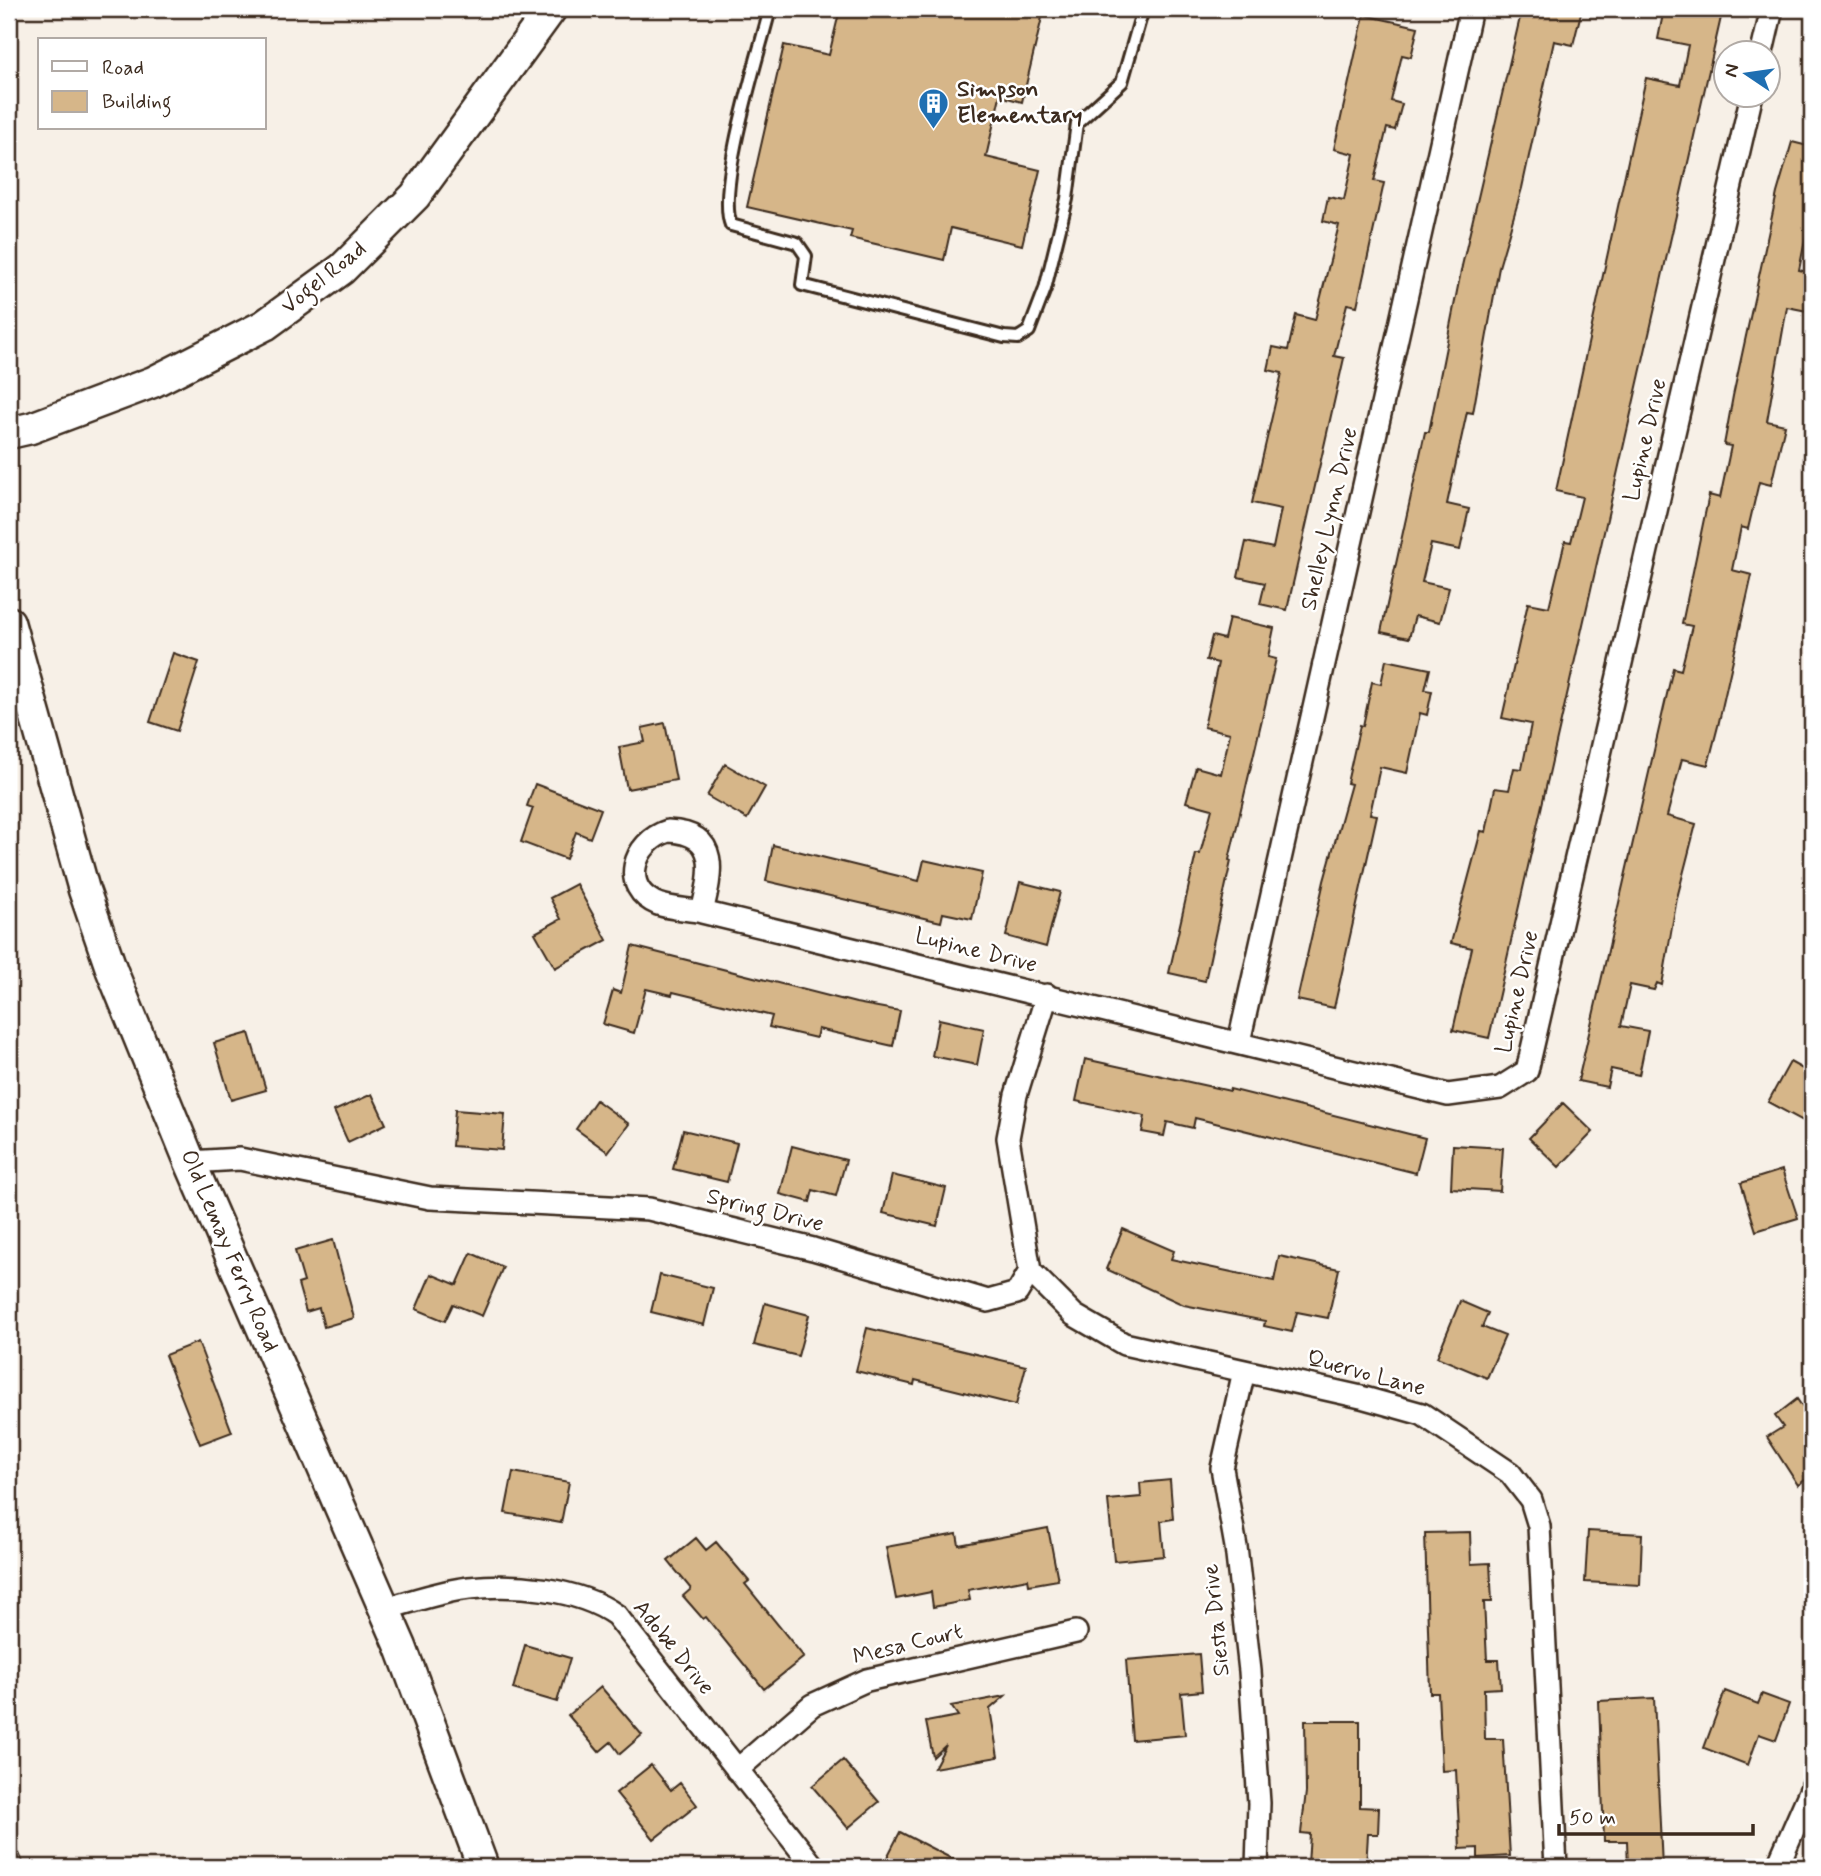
<svg xmlns="http://www.w3.org/2000/svg" width="1821" height="1876" viewBox="0 0 1821 1876" font-family="Mynerve,sans-serif">
<style>
.building{fill:#d6b689;stroke:#3b2a1e;stroke-width:2}
.lines{fill:none;stroke-linecap:round;stroke-linejoin:round}
.lane-casing{stroke:#3b2a1e;stroke-width:16}
.street-casing{stroke:#3b2a1e;stroke-width:26}
.secondary-casing{stroke:#3b2a1e;stroke-width:35}
.lane{stroke:#fff;stroke-width:10}
.street{stroke:#fff;stroke-width:21}
.secondary{stroke:#fff;stroke-width:30}
.labels{text-anchor:middle;dominant-baseline:central;stroke-width:5;stroke-linejoin:round;paint-order:stroke}
.poi-label{font-size:23px;font-weight:bold;fill:#3b2a1e;stroke:#fff;text-anchor:start}
.street-label{font-size:23px;fill:#3b2a1e;stroke:#fff}
</style>
<rect width="100%" height="100%" fill="#f7f0e7"/>
<filter id="ink" filterUnits="userSpaceOnUse"><feTurbulence type="fractalNoise" baseFrequency=".0143" numOctaves="2"/><feDisplacementMap in="SourceGraphic" scale="14" xChannelSelector="R" yChannelSelector="G"/><feConvolveMatrix kernelMatrix="1 2 1 2 8 2 1 2 1" color-interpolation-filters="sRGB"/></filter>
<g filter="url(#ink)">
<path class="building" d="M 840,9 L 1044,9 L 1022,102 L 1000,96 L 986,157 L 1040,170 L 1022,245 L 951,228 L 944,260 L 850,238 L 852,231 L 747,207 L 784,45 L 829,55 Z
M 1522,9 L 1582,9 L 1573,45 L 1554,41 L 1522,188 L 1499,267 L 1473,413 L 1467,412 L 1447,504 L 1469,509 L 1460,550 L 1431,544 L 1422,582 L 1449,588 L 1440,622 L 1415,616 L 1409,638 L 1381,632 L 1425,432 L 1429,432 L 1462,266 Z
M 1664,9 L 1701,9 L 1722,13 L 1489,1038 L 1453,1030 L 1472,948 L 1451,943 L 1481,831 L 1486,832 L 1495,788 L 1509,790 L 1514,768 L 1522,769 L 1531,724 L 1502,718 L 1528,603 L 1549,607 L 1565,541 L 1571,542 L 1582,497 L 1556,491 L 1646,78 L 1680,85 L 1688,45 L 1658,39 Z
M 1364,15 L 1418,27 L 1411,57 L 1402,55 L 1391,101 L 1402,104 L 1395,130 L 1387,128 L 1374,181 L 1384,183 L 1357,306 L 1347,304 L 1334,356 L 1344,358 L 1287,610 L 1260,604 L 1265,583 L 1238,577 L 1246,542 L 1273,548 L 1281,509 L 1252,503 L 1282,373 L 1268,370 L 1273,347 L 1288,350 L 1296,315 L 1315,320 L 1339,225 L 1323,221 L 1328,197 L 1344,200 L 1354,154 L 1334,149 Z
M 1792,142 L 1812,147 L 1812,206 L 1799,270 L 1812,273 L 1812,312 L 1787,307 L 1767,421 L 1785,425 L 1771,485 L 1759,482 L 1748,529 L 1741,527 L 1732,570 L 1752,575 L 1718,726 L 1708,765 L 1682,759 L 1667,816 L 1696,824 L 1677,898 L 1662,985 L 1657,983 L 1654,990 L 1630,985 L 1621,1026 L 1648,1031 L 1639,1075 L 1611,1069 L 1607,1087 L 1578,1081 L 1673,668 L 1681,670 L 1692,626 L 1682,624 L 1709,495 L 1720,498 L 1731,446 L 1724,445 L 1733,396 L 1777,193 Z
M 1229,618 L 1274,628 L 1268,657 L 1276,659 L 1229,860 L 1231,861 L 1205,981 L 1169,973 L 1196,854 L 1200,854 L 1212,809 L 1186,802 L 1196,767 L 1221,774 L 1230,733 L 1204,727 L 1218,663 L 1206,660 L 1212,636 L 1224,639 Z
M 173,653 L 199,662 L 177,731 L 150,722 Z
M 1386,660 L 1430,669 L 1425,690 L 1432,691 L 1427,715 L 1420,713 L 1407,773 L 1380,767 L 1370,814 L 1377,815 L 1334,1008 L 1297,1000 L 1324,881 L 1351,784 L 1347,783 L 1360,725 L 1363,726 L 1372,682 L 1381,684 Z
M 665,723 L 676,780 L 627,789 L 619,747 L 645,742 L 642,728 Z
M 725,764 L 765,787 L 747,819 L 707,796 Z
M 535,784 L 601,809 L 590,838 L 576,832 L 566,859 L 521,842 L 533,808 L 527,806 Z
M 773,845 L 919,881 L 924,860 L 982,873 L 972,919 L 943,913 L 941,922 L 766,881 Z
M 1020,882 L 1060,892 L 1046,947 L 1006,936 Z
M 576,884 L 607,940 L 555,968 L 535,933 L 561,919 L 550,898 Z
M 632,946 L 856,1003 L 900,1011 L 893,1046 L 818,1029 L 816,1038 L 769,1027 L 772,1016 L 673,992 L 672,995 L 646,989 L 634,1033 L 603,1024 L 613,990 L 621,993 Z
M 939,1019 L 984,1029 L 977,1065 L 932,1056 Z
M 249,1033 L 266,1090 L 231,1100 L 214,1043 Z
M 1085,1059 L 1230,1091 L 1230,1089 L 1425,1138 L 1416,1173 L 1195,1118 L 1193,1128 L 1167,1122 L 1164,1136 L 1142,1132 L 1145,1116 L 1076,1101 Z
M 1790,1062 L 1812,1074 L 1812,1105 L 1803,1121 L 1768,1102 Z
M 372,1094 L 386,1124 L 348,1142 L 334,1111 Z
M 596,1100 L 629,1124 L 608,1152 L 576,1129 Z
M 1563,1103 L 1593,1132 L 1559,1167 L 1529,1138 Z
M 455,1110 L 505,1114 L 502,1150 L 452,1146 Z
M 683,1130 L 737,1143 L 727,1182 L 673,1169 Z
M 1453,1145 L 1503,1148 L 1500,1191 L 1451,1188 Z
M 792,1146 L 846,1160 L 836,1196 L 813,1190 L 810,1202 L 780,1194 Z
M 1782,1170 L 1798,1218 L 1756,1231 L 1741,1183 Z
M 892,1175 L 946,1188 L 937,1226 L 883,1213 Z
M 1123,1229 L 1174,1251 L 1171,1259 L 1274,1281 L 1279,1256 L 1339,1269 L 1328,1318 L 1297,1312 L 1292,1332 L 1264,1326 L 1265,1321 L 1184,1305 L 1106,1269 Z
M 333,1240 L 354,1318 L 324,1327 L 319,1308 L 306,1312 L 298,1284 L 304,1282 L 295,1251 Z
M 471,1253 L 503,1267 L 482,1316 L 453,1304 L 445,1321 L 416,1309 L 431,1274 L 457,1285 Z
M 660,1275 L 713,1288 L 704,1325 L 651,1312 Z
M 1460,1301 L 1488,1313 L 1482,1327 L 1505,1336 L 1487,1378 L 1437,1357 Z
M 765,1303 L 809,1315 L 798,1356 L 754,1345 Z
M 867,1328 L 1026,1366 L 1016,1405 L 915,1380 L 914,1385 L 856,1371 Z
M 198,1342 L 232,1432 L 200,1444 L 165,1355 Z
M 1797,1399 L 1812,1421 L 1812,1475 L 1798,1485 L 1767,1437 L 1783,1427 L 1775,1416 Z
M 513,1472 L 569,1482 L 561,1523 L 505,1513 Z
M 1170,1480 L 1173,1519 L 1161,1521 L 1164,1556 L 1114,1561 L 1108,1500 L 1141,1497 L 1140,1483 Z
M 1048,1528 L 1058,1580 L 1029,1585 L 1028,1579 L 968,1590 L 970,1600 L 933,1607 L 931,1592 L 896,1599 L 886,1547 L 957,1534 L 959,1545 Z
M 1588,1531 L 1642,1534 L 1640,1585 L 1585,1582 Z
M 1470,1532 L 1471,1564 L 1490,1563 L 1492,1602 L 1484,1602 L 1487,1660 L 1499,1660 L 1501,1688 L 1484,1689 L 1485,1739 L 1503,1739 L 1510,1856 L 1478,1858 L 1478,1848 L 1460,1849 L 1456,1770 L 1442,1771 L 1438,1693 L 1430,1693 L 1425,1533 Z
M 696,1538 L 706,1550 L 716,1542 L 749,1581 L 745,1584 L 804,1657 L 764,1689 L 706,1617 L 703,1619 L 683,1596 L 691,1589 L 668,1561 Z
M 525,1645 L 570,1658 L 557,1702 L 513,1689 Z
M 1199,1654 L 1202,1691 L 1181,1693 L 1185,1735 L 1132,1740 L 1126,1660 Z
M 601,1687 L 642,1735 L 620,1754 L 611,1742 L 599,1752 L 568,1715 Z
M 1725,1691 L 1758,1704 L 1762,1694 L 1789,1704 L 1776,1740 L 1759,1734 L 1748,1765 L 1704,1748 Z
M 1005,1696 L 990,1709 L 998,1757 L 934,1768 L 946,1745 L 933,1757 L 926,1722 L 958,1716 L 951,1706 Z
M 1654,1698 L 1662,1867 L 1628,1867 L 1627,1841 L 1604,1841 L 1599,1701 Z
M 1305,1721 L 1360,1721 L 1360,1807 L 1379,1808 L 1378,1834 L 1368,1834 L 1366,1867 L 1308,1864 L 1310,1834 L 1301,1833 L 1306,1792 Z
M 843,1760 L 879,1802 L 848,1828 L 812,1786 Z
M 651,1765 L 671,1790 L 680,1783 L 697,1805 L 654,1839 L 616,1793 Z
M 900,1832 L 968,1867 L 882,1867 Z"/>
<g class="lines">
<defs>
<path id="lane" d="M 770,9 C 759,54 716,187 731,225 L 797,243 L 806,256 L 802,285 L 1004,337 L 1018,338 L 1029,331 L 1045,289 L 1067,199 L 1077,123 L 1122,82 L 1143,9"/>
<path id="street" d="M 1762,52 L 1772,9
M 668,831 C 722,833 711,875 702,912 C 688,909 671,909 658,904 C 619,888 633,842 668,831 Z
M 702,912 L 1448,1095 L 1500,1088 L 1527,1071 L 1752,94
M 1239,1042 L 1471,9
M 190,1162 L 240,1159 L 430,1198 L 649,1209 L 813,1249 L 988,1301 L 1017,1293 L 1030,1271 L 1008,1138 L 1016,1095 L 1047,995
M 1030,1271 L 1074,1315 L 1124,1344 L 1361,1397 L 1422,1414 L 1510,1473 L 1531,1500 L 1539,1526 L 1556,1867
M 1244,1371 L 1222,1468 L 1236,1547 L 1250,1671 L 1259,1803 L 1257,1867
M 384,1609 C 411,1602 441,1591 469,1588 C 514,1583 578,1588 616,1615 L 814,1867
M 737,1770 L 812,1705 L 867,1680 L 1076,1632
M 9,1860 L 12,1867
M 1777,1867 L 1812,1787"/>
<path id="secondary" d="M 9,433 L 31,428 L 153,382 L 265,325 L 342,269 L 415,196 L 551,9
M 9,622 L 84,890 L 112,971 L 190,1162 L 401,1647 L 483,1867"/>
</defs>
<use href="#lane" class="lane-casing"/>
<use href="#street" class="street-casing"/>
<use href="#secondary" class="secondary-casing"/>
<use href="#lane" class="lane"/>
<use href="#street" class="street"/>
<use href="#secondary" class="secondary"/>
</g>
</g>
<defs>
<symbol id="building-pin" viewBox="-11 -11 22 30"><path d="M0 17L-7.5 6A9.5 9.5 0 1 1 7.5 6Z" fill="#1f6fb2" stroke="#fff"/><path d="M-4-6H4V6H1V3H-1V6H-4ZM-2.5-4.3h1.7v1.8h-1.7ZM.8-4.3h1.7v1.8H.8ZM-2.5-1h1.7V.8h-1.7ZM.8-1h1.7V.8H.8Z" fill="#fff"/></symbol>
</defs>
<g fill-rule="evenodd">
<use href="#building-pin" x="916" y="86" width="35" height="47"/>
</g>
<g class="labels">
<g class="poi-label">
<text x="957" y="90">Simpson<tspan x="957" dy="26">Elementary</tspan></text>
</g>
<g class="street-label">
<text transform="translate(324 278) rotate(-39)">Vogel Road</text>
<text transform="translate(1646 440) rotate(-77)">Lupine Drive</text>
<text transform="translate(1330 519) rotate(-77)">Shelley Lynn Drive</text>
<text transform="translate(976 951) rotate(14)">Lupine Drive</text>
<text transform="translate(1518 992) rotate(-77)">Lupine Drive</text>
<text transform="translate(765 1211) rotate(14)">Spring Drive</text>
<text transform="translate(229 1251) rotate(67)">Old Lemay Ferry Road</text>
<text transform="translate(1366 1374) rotate(15)">Quervo Lane</text>
<text transform="translate(1217 1620) rotate(-96)">Siesta Drive</text>
<text transform="translate(908 1645) rotate(-14)">Mesa Court</text>
<text transform="translate(673 1648) rotate(51)">Adobe Drive</text>
</g>
</g>
<rect width="1821" height="1876" fill="none" stroke="#fff" stroke-width="35"/>
<rect x="18" y="18" width="1786" height="1841" fill="none" stroke="#3b2a1e" stroke-width="2.5" filter="url(#ink)"/>
<rect x="38" y="38" width="228" height="91" fill="#ffffff" stroke="#b1aaa5" stroke-width="2"/>
<rect x="52" y="61" width="35" height="10" fill="#ffffff" stroke="#b1aaa5" stroke-width="2"/>
<text x="102" y="74" font-size="21" fill="#3b2a1e">Road</text>
<rect x="52" y="91" width="35" height="21" fill="#d6b689" stroke="#b1aaa5" stroke-width="2"/>
<text x="102" y="108" font-size="21" fill="#3b2a1e">Building</text>
<g transform="translate(1747 74) rotate(283)"><circle r="33" fill="#ffffff" stroke="#b1aaa5" stroke-width="2"/>
<path d="M0-5L12 26L0 18L-12 26Z" fill="#1f6fb2"/>
<text y="-10" font-size="19" font-weight="bold" text-anchor="middle" fill="#3b2a1e">N</text>
</g>
<path d="M1559 1824v10h194v-10" fill="none" stroke="#3b2a1e" stroke-width="3.5"/>
<text x="1569" y="1824" font-size="21" fill="#3b2a1e" stroke="#ffffff" stroke-width="5" paint-order="stroke">50 m</text>
</svg>
